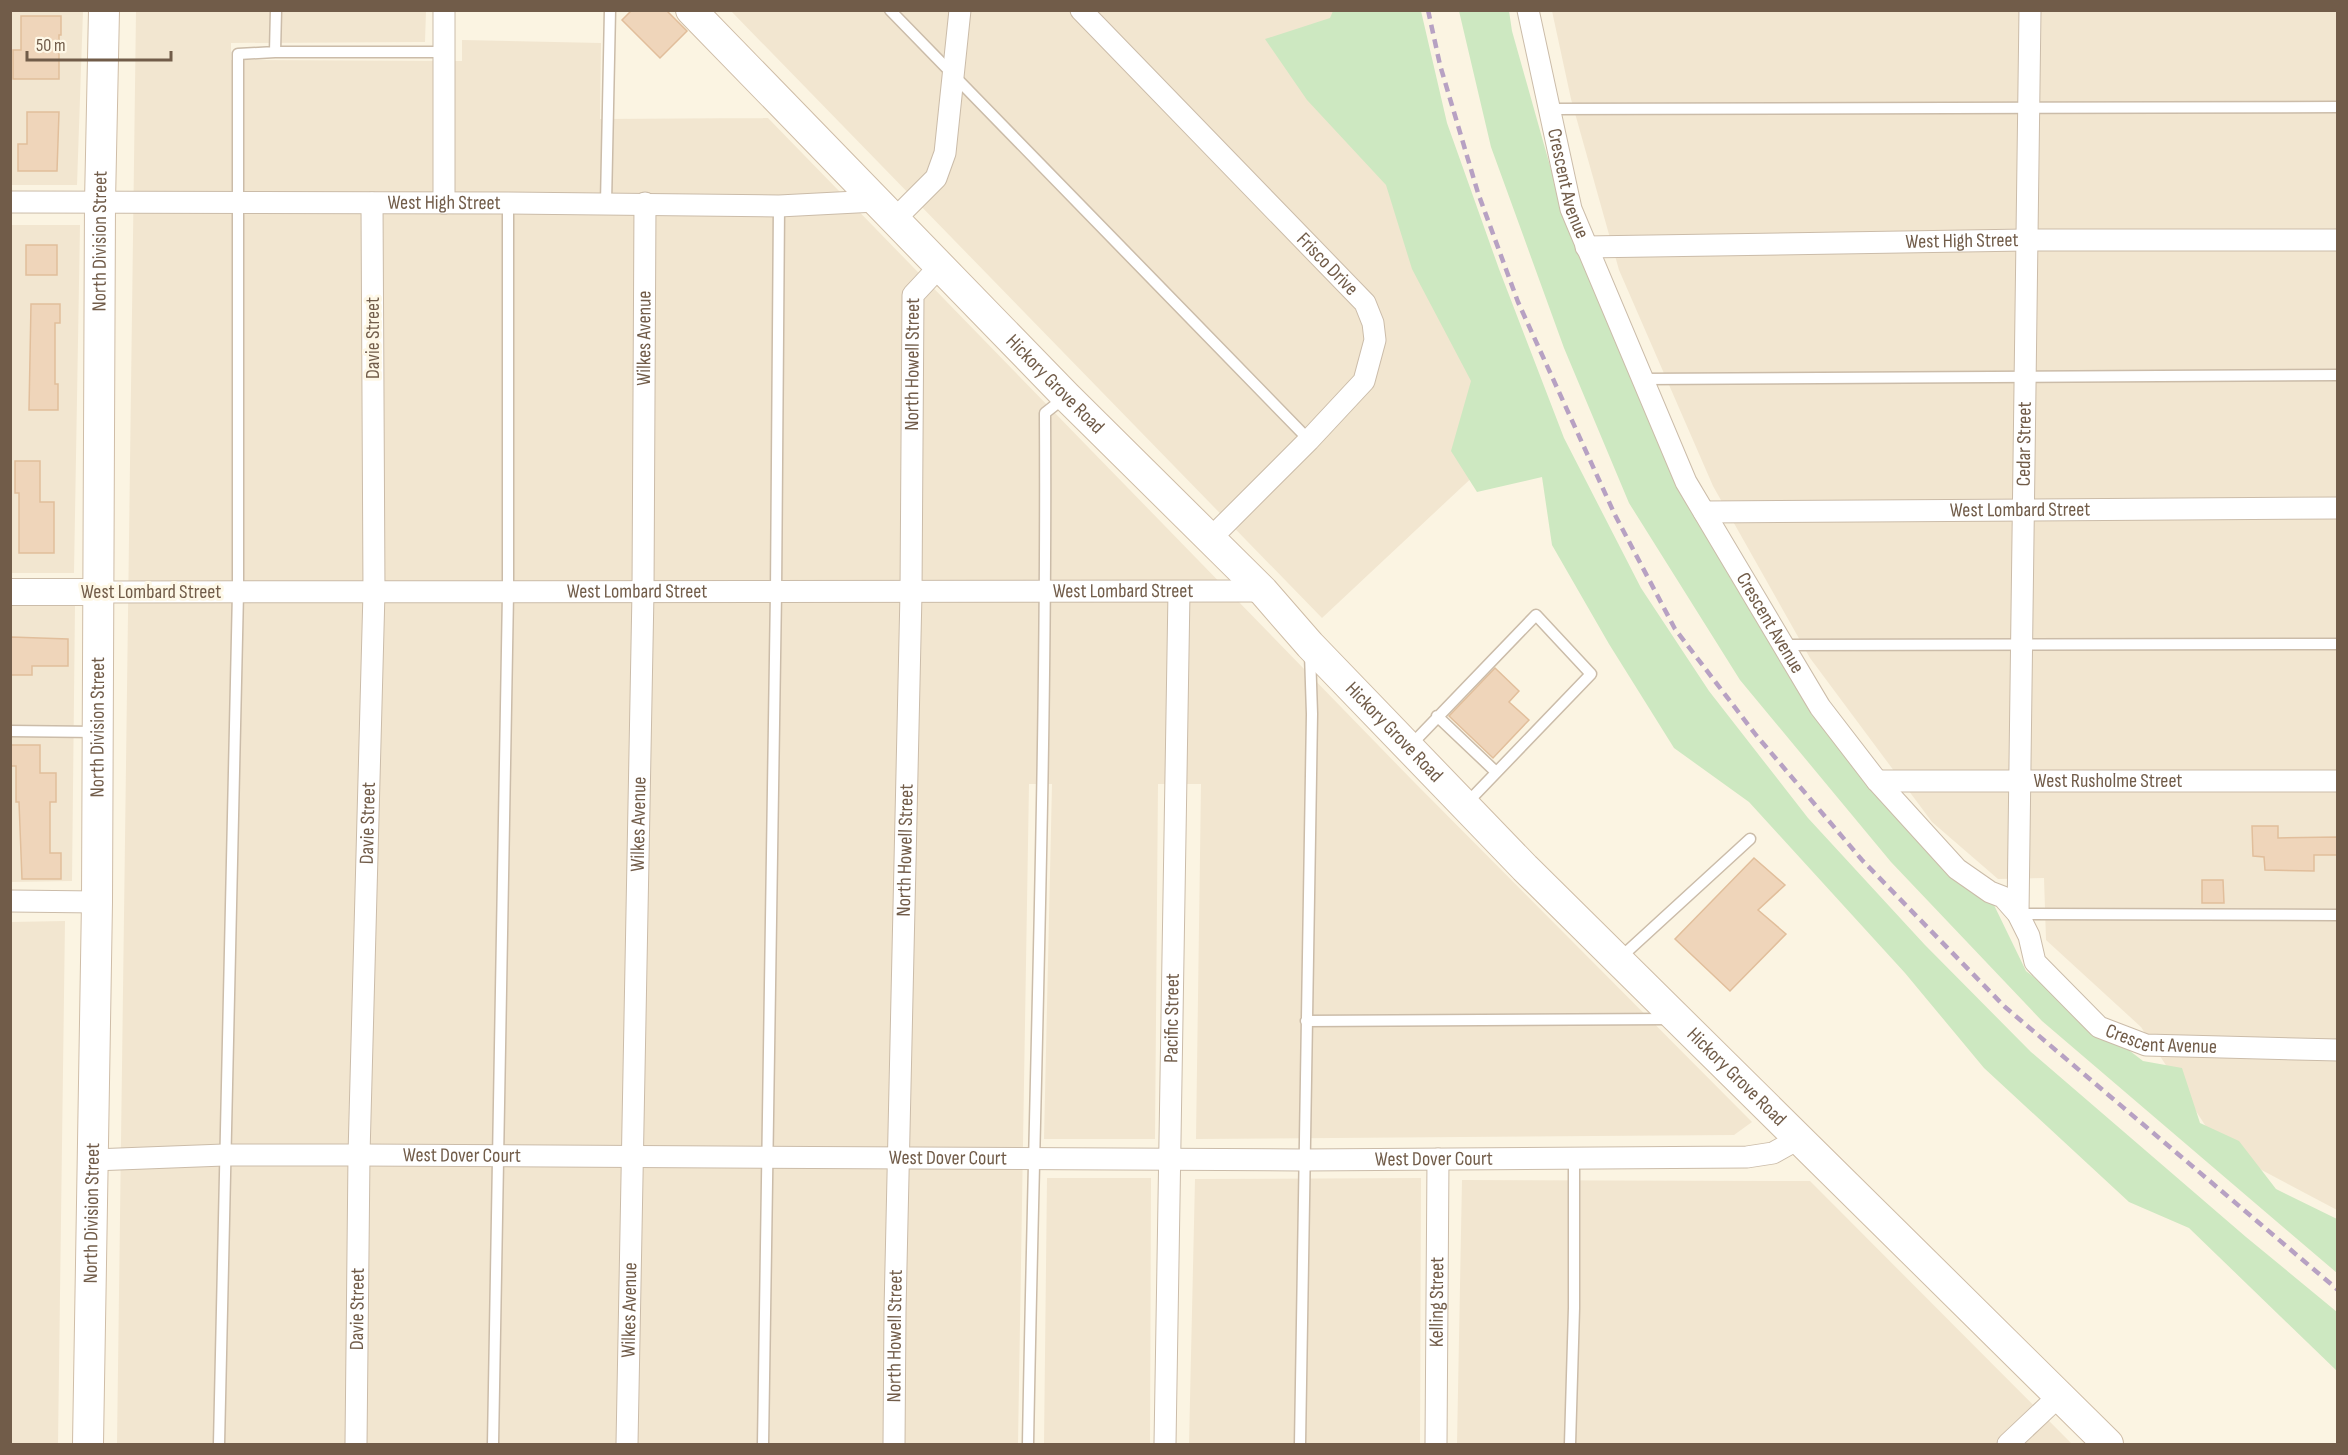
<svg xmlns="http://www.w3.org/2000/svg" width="2348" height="1455" viewBox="0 0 2348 1455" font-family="'Sofia Sans Condensed',sans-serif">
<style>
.residential{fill:#f2e6d0}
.green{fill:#cde8c1}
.building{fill:#efd5ba;stroke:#e1be9b;stroke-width:1.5}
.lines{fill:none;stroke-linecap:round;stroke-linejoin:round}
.service-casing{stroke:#cbbca9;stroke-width:13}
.minor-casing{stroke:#cbbca9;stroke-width:23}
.tertiary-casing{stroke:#cbbca9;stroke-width:28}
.secondary-casing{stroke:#cfbda7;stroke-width:32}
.service{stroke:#fff;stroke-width:10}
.minor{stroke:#fff;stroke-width:21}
.tertiary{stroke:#fff;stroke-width:26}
.secondary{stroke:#fff;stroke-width:30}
.rail{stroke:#b7a1c3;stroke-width:4.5;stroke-dasharray:9 6;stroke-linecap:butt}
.labels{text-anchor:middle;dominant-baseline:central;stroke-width:6;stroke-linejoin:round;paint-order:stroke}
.street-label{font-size:20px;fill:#715c49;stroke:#fef8e7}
</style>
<rect width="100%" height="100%" fill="#fbf4e2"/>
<path class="residential" d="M 11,11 L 83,11 L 77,185 L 11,185 Z
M 136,11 L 426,11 L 425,42 L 231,43 L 231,60 L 462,61 L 462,40 L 601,43 L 600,119 L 768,118 L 1415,783 L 1752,1122 L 1734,1135 L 1196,1139 L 1201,784 L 1158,784 L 1155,1139 L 1044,1139 L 1052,784 L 1029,784 L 1018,1444 L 117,1444 Z
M 731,11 L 1356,11 L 1527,426 L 1322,618 Z
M 1552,11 L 2337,11 L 2337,1210 L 2220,1148 L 2141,1027 L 2046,940 L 2044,878 L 1998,879 L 1932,822 L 1810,658 L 1713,486 L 1619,270 L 1571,99 Z
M 10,225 L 80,225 L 74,573 L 11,573 Z
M 10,605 L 75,605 L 72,881 L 11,882 Z
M 65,921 L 58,1444 L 11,1444 L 11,922 Z
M 1047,1178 L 1151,1178 L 1150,1444 L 1044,1444 Z
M 1421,1178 L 1420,1444 L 1189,1444 L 1195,1179 Z
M 1462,1180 L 1810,1181 L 2072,1444 L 1457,1444 Z"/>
<path class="green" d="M 1333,11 L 1421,11 L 1447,123 L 1499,269 L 1564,438 L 1641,588 L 1709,691 L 1808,818 L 1925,945 L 2031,1052 L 2246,1237 L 2337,1312 L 2337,1371 L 2189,1228 L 2129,1202 L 1984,1068 L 1905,973 L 1749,802 L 1674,748 L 1609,644 L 1552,545 L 1542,477 L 1477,492 L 1451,451 L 1471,381 L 1412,269 L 1386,185 L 1307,100 L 1265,39 L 1330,18 Z
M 1459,11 L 1509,11 L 1512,31 L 1561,205 L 1787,672 L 1993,903 L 2026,971 L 2143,1061 L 2182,1068 L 2200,1123 L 2239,1141 L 2276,1189 L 2337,1219 L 2337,1273 L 2042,1021 L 1891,862 L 1740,680 L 1629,503 L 1564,348 L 1491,147 Z"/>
<path class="building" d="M 632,10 L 666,10 L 687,31 L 660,58 L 622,20 Z
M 21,16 L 61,16 L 61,35 L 59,35 L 59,79 L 13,79 L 13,50 L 21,50 Z
M 27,112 L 59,112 L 57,171 L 18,171 L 18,144 L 27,144 Z
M 26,245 L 57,245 L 57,275 L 26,275 Z
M 31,304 L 60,304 L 60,323 L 55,323 L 55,384 L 58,384 L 58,410 L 29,410 Z
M 15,461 L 40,461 L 40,502 L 54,502 L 54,553 L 19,553 L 19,493 L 15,493 Z
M 11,637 L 68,639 L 68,666 L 32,666 L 32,675 L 11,675 Z
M 1495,668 L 1519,691 L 1509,702 L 1529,720 L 1493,758 L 1449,716 Z
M 10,745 L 40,745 L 40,773 L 56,773 L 56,802 L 50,802 L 50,853 L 61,853 L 61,879 L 22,879 L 19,802 L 16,802 L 16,766 L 10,766 Z
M 2252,826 L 2278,826 L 2278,838 L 2337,837 L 2337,855 L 2314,855 L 2314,871 L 2265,870 L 2264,857 L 2253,856 Z
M 1754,858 L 1785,885 L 1758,910 L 1786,934 L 1730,991 L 1675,939 Z
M 2202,880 L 2223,880 L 2224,903 L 2202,903 Z"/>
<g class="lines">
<defs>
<path id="service" d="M 890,10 L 1309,440
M 275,52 L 276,10
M 1549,109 L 2338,107
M 606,203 L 610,10
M 1642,379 L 2338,375
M 1783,645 L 2338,644
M 1437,716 L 1496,772
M 10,731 L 97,732
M 1409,747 L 1536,615 L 1591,674 L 1465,805
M 2018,914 L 2338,915
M 1620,958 L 1750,839
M 1306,1021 L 1672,1019
M 219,1444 L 238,592 L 238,54 L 275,52 L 443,52
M 493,1444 L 508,593 L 508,203
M 763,1444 L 776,592 L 779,206
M 1028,1444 C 1034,1101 1047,757 1045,413 L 1064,398
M 1300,1444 L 1312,714 L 1310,653
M 1570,1444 L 1574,1308 L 1574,1158"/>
<g id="minor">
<path id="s1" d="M 1081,10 L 1365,303 L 1373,323 L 1375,340 L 1364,381 L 1309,440 L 1211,538"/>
<path id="s2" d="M 1528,10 L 1571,209 L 1686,482 L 1820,707 L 1877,781 L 1957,869 L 1990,892 L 2003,897 L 2018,914 L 2029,936 L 2035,962 L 2099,1027 L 2146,1045 L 2338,1050"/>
<path id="s3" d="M 10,202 L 508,203 L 779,206 L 876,201"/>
<path d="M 444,203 L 444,10"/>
<path d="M 894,220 L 936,178 L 945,153 L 960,10"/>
<path id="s4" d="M 1586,247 L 2026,240 L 2338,240"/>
<path id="s5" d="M 1704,512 L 2338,508"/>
<path id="s6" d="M 100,592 L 1263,591"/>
<path id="s7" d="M 1877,781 L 2338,781"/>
<path d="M 10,901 L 97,902"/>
<path id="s8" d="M 2018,914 L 2030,10"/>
<path id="s9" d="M 93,1160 L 224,1155 L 359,1155 L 1303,1160 L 1747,1157 L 1773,1153 L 1798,1139"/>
<path id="s10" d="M 356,1444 L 359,1155 L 374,592 L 372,203"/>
<path id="s11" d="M 627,1444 L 643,592 L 645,203"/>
<path id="s12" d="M 894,1444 L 895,1311 L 911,593 L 913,295 L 940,266"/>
<path id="s13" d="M 1165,1444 L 1179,592"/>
<path id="s14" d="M 1436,1444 L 1438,1159"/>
<path d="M 2008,1444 L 2060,1395"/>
</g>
<path id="tertiary" d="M 10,592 L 100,592"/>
<g id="secondary">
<path id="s15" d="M 691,10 L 1066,396 L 1263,591 L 1310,645 L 1525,868 L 2108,1444"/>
<path id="s16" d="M 88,1444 L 97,902 L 100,202 L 104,10"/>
</g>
</defs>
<use href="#service" class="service-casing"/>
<use href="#minor" class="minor-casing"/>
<use href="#tertiary" class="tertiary-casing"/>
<use href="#secondary" class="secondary-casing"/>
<use href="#service" class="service"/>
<use href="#minor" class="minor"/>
<use href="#tertiary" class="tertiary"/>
<use href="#secondary" class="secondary"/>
<path class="rail" d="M 1428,10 L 1440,65 L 1478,193 L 1518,302 L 1615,515 L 1675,629 L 1756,735 L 1862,860 L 2005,1007 L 2338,1290"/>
</g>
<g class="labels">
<g class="street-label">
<text stroke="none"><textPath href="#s2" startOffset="178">Crescent Avenue</textPath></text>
<text stroke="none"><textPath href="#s3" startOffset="434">West High Street</textPath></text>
<text stroke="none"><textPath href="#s4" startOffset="376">West High Street</textPath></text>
<text stroke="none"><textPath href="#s16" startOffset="1203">North Division Street</textPath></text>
<text stroke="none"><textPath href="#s1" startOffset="354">Frisco Drive</textPath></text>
<text transform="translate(373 338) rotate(-90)">Davie Street</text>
<text stroke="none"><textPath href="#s11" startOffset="1106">Wilkes Avenue</textPath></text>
<text stroke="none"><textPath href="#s12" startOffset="1080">North Howell Street</textPath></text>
<text stroke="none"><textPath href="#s15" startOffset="522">Hickory Grove Road</textPath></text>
<text stroke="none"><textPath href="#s8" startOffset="470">Cedar Street</textPath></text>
<text stroke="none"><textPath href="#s5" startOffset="316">West Lombard Street</textPath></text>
<text x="151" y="592">West Lombard Street</text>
<text stroke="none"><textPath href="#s6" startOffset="537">West Lombard Street</textPath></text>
<text stroke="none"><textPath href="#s6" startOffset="1023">West Lombard Street</textPath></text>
<text stroke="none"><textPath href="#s2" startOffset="664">Crescent Avenue</textPath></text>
<text stroke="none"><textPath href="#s16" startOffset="717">North Division Street</textPath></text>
<text stroke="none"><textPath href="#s15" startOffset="1008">Hickory Grove Road</textPath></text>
<text stroke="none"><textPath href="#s7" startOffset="231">West Rusholme Street</textPath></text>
<text stroke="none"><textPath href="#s10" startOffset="621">Davie Street</textPath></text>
<text stroke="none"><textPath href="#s11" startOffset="620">Wilkes Avenue</textPath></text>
<text stroke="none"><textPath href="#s12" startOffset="594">North Howell Street</textPath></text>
<text stroke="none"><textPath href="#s13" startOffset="426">Pacific Street</textPath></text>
<text stroke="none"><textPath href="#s2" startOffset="1258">Crescent Avenue</textPath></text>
<text stroke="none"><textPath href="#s15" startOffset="1494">Hickory Grove Road</textPath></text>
<text stroke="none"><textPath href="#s9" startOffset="369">West Dover Court</textPath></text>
<text stroke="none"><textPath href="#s9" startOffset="855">West Dover Court</textPath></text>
<text stroke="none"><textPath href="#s9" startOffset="1341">West Dover Court</textPath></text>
<text stroke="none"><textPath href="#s16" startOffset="231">North Division Street</textPath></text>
<text stroke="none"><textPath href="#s14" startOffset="142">Kelling Street</textPath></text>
<text stroke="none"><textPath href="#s10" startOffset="135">Davie Street</textPath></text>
<text stroke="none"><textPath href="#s11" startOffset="134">Wilkes Avenue</textPath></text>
<text stroke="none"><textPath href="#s12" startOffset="108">North Howell Street</textPath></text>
</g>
</g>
<rect width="2348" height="1455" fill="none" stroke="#715c49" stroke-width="24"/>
<path d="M27 51v9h144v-9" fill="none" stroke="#715c49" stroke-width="3"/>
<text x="36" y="51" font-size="18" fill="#715c49" stroke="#fef8e7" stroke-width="4.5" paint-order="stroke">50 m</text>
</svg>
